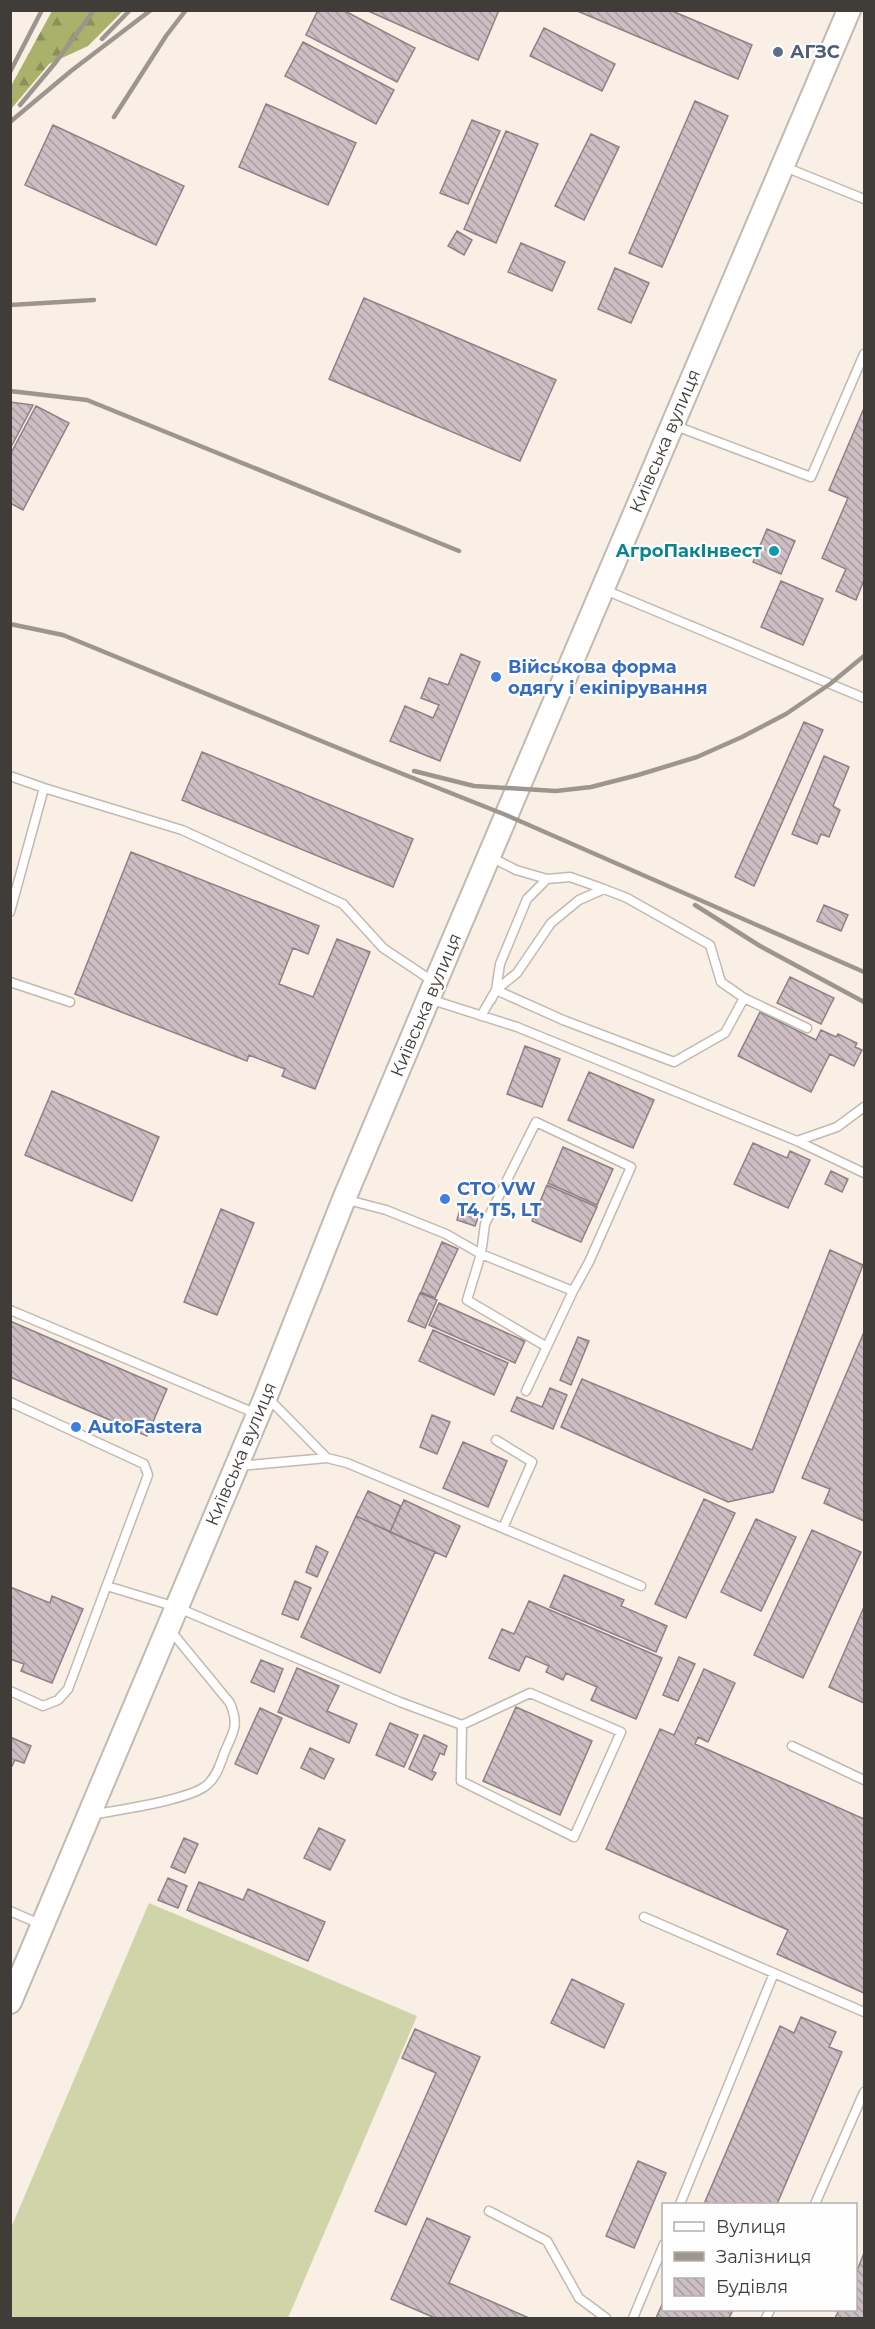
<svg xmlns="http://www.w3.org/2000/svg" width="875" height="2329" viewBox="0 0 875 2329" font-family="Montserrat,sans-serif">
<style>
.forest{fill:url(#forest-firs)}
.pitch{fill:#d0d5a9}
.building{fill:url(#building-back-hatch);stroke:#8e8186;stroke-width:1.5}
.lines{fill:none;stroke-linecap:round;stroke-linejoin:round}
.lane-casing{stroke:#c2b9af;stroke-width:11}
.secondary-casing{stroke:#c2b9af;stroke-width:26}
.lane{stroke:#fff;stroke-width:8}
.secondary{stroke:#fff;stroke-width:22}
.rail{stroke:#9d968f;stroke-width:4.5}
.service-dot{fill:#5c6f8a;stroke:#fefefe;stroke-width:2}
.culture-dot{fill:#0f9aa8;stroke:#fefefe;stroke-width:2}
.shop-dot{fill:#3f7fe0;stroke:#fefefe;stroke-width:2}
.labels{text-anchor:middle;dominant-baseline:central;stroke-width:4.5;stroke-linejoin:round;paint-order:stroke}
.service-label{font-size:18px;font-weight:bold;fill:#4e5e75;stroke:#fefefe;text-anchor:start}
.street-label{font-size:18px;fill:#403c38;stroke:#fefefe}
.culture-label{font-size:18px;font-weight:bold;fill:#0d838f;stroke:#fefefe;text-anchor:end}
.shop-label{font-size:18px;font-weight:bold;fill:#366cbe;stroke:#fefefe;text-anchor:start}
</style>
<defs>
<pattern id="forest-firs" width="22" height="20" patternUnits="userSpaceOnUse" patternTransform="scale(1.5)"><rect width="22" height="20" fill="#aab16b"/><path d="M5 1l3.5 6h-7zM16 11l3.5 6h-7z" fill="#8c9159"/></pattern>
<pattern id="building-back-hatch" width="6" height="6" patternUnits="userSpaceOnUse" patternTransform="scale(1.5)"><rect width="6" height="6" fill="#ccbec3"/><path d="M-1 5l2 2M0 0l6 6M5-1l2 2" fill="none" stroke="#a79c9f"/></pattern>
</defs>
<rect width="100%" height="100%" fill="#f9efe5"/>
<path class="forest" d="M 52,11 L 123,11 L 88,46 L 49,64 L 11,109 L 11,86 Z"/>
<path class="pitch" d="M 149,1903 L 417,2016 L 288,2318 L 11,2318 L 11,2228 Z"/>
<path class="building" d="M 318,10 L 343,10 L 415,48 L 397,82 L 306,35 Z
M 366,10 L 499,10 L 478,60 Z
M 575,10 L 670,10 L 752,45 L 738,79 Z
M 544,28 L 615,64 L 602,91 L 530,56 Z
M 303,42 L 394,90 L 376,124 L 285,76 Z
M 695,101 L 728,116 L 662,267 L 629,253 Z
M 266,104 L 356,143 L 328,205 L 239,167 Z
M 472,120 L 500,131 L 468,204 L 440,193 Z
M 53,125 L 184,186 L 156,245 L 25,185 Z
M 506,131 L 538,144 L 496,243 L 464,229 Z
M 591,134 L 619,147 L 584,220 L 555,206 Z
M 457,231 L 472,240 L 464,255 L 448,246 Z
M 521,243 L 565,262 L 552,291 L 508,272 Z
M 615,268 L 649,283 L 631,323 L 598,309 Z
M 364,298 L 556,380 L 520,461 L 329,379 Z
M 10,402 L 33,405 L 10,449 Z
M 36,406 L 69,423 L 23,510 L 10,503 L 10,455 Z
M 864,408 L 864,580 L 856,600 L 836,591 L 846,569 L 822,558 L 848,498 L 829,490 Z
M 767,529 L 795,541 L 781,574 L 753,562 Z
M 781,581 L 823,599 L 803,645 L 761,627 Z
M 461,654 L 480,662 L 440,761 L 390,741 L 405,706 L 433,718 L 439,705 L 421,698 L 429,678 L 448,685 Z
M 804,722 L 823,730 L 754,886 L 735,877 Z
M 202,752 L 413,839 L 393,887 L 182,800 Z
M 824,756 L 849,767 L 833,806 L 840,810 L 829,837 L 821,834 L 817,844 L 792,834 Z
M 131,852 L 319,926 L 308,954 L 293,948 L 279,984 L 313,997 L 337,939 L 370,952 L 315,1089 L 282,1076 L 285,1069 L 249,1055 L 247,1061 L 75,994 Z
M 824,905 L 848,915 L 841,931 L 817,921 Z
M 790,977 L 834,998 L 821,1024 L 777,1003 Z
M 760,1012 L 816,1040 L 821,1030 L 836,1037 L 838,1034 L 857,1043 L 855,1047 L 862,1050 L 854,1066 L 830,1054 L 811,1092 L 738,1056 Z
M 525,1046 L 560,1059 L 542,1107 L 507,1094 Z
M 589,1072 L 654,1100 L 633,1148 L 568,1120 Z
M 52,1091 L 159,1137 L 132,1201 L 25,1155 Z
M 753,1143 L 787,1158 L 790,1151 L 810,1160 L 788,1208 L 734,1184 Z
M 563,1147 L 613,1169 L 597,1205 L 548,1183 Z
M 831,1171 L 848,1179 L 842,1192 L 825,1184 Z
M 547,1185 L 597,1207 L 581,1242 L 532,1221 Z
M 221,1209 L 254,1223 L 217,1315 L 184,1302 Z
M 460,1209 L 479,1215 L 475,1226 L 457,1220 Z
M 442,1242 L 458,1249 L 435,1298 L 421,1292 Z
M 830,1250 L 863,1265 L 773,1492 L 728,1502 L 561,1427 L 582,1379 L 752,1450 Z
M 420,1293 L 437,1300 L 425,1328 L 408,1321 Z
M 439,1303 L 525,1341 L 515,1363 L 429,1325 Z
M 10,1321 L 167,1389 L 147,1436 L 10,1377 Z
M 433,1330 L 508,1363 L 494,1395 L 419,1361 Z
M 864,1332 L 864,1521 L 824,1503 L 830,1489 L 802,1478 Z
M 578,1337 L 589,1341 L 571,1385 L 560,1380 Z
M 550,1388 L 567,1395 L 553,1429 L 511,1411 L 517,1397 L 542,1407 Z
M 432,1415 L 450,1422 L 437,1454 L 420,1447 Z
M 463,1442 L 507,1461 L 488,1507 L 443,1488 Z
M 368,1491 L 401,1506 L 390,1532 L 356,1516 Z
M 704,1499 L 735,1513 L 686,1618 L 655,1604 Z
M 404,1500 L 460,1526 L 446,1557 L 390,1532 Z
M 356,1516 L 435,1552 L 380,1673 L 301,1637 Z
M 756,1519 L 796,1537 L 761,1611 L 721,1592 Z
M 812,1530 L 861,1552 L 803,1678 L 754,1655 Z
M 316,1546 L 328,1552 L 317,1577 L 306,1572 Z
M 564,1575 L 624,1600 L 621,1606 L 667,1626 L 656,1652 L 550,1607 Z
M 295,1581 L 311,1588 L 298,1620 L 282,1614 Z
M 10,1587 L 50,1603 L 52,1596 L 83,1609 L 52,1683 L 21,1671 L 24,1664 L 10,1659 Z
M 529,1601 L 662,1658 L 636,1719 L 591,1700 L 597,1687 L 566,1673 L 563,1680 L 546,1672 L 549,1666 L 526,1656 L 519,1671 L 489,1658 L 502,1629 L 514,1634 Z
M 864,1607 L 864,1703 L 829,1687 Z
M 679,1657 L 695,1664 L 678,1701 L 663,1695 Z
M 261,1660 L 283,1669 L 274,1692 L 251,1682 Z
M 297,1668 L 339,1686 L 327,1711 L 357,1724 L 349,1743 L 278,1712 Z
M 704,1669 L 735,1683 L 708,1742 L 698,1737 L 695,1744 L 864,1819 L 864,1993 L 777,1954 L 788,1930 L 606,1849 L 660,1729 L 674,1735 Z
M 516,1707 L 592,1741 L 560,1815 L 483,1781 Z
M 260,1708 L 282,1718 L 257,1774 L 235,1764 Z
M 390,1723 L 418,1735 L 404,1767 L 376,1755 Z
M 424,1735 L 447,1746 L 444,1755 L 440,1753 L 432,1771 L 436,1773 L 432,1780 L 409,1769 Z
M 10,1737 L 31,1746 L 24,1763 L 15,1760 L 12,1766 L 10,1765 Z
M 310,1748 L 334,1759 L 324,1779 L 301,1768 Z
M 319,1828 L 345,1840 L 330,1870 L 304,1858 Z
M 184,1838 L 198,1844 L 185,1873 L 171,1867 Z
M 168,1878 L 187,1886 L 178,1908 L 158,1900 Z
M 199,1882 L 243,1900 L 248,1889 L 325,1922 L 308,1961 L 187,1910 Z
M 572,1979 L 624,2004 L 604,2048 L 551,2023 Z
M 801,2017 L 836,2032 L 829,2047 L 842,2052 L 777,2204 L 704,2204 L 780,2026 L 794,2033 Z
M 415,2029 L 480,2057 L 406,2225 L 375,2211 L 436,2073 L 402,2058 Z
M 638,2161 L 666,2173 L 634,2248 L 606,2236 Z
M 427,2218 L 470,2237 L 449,2283 L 529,2318 L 435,2318 L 391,2299 Z
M 864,2253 L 864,2318 L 835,2318 L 839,2310 L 856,2310 L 856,2273 Z
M 664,2300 L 664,2310 L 733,2310 L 729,2318 L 656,2318 Z"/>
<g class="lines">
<defs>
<path id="lane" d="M 785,167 L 864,199
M 673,425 L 811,477 L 864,354
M 605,590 L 864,698
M 10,776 L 44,788 L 182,830 L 343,904 L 383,948 L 434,982
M 489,856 L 516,870 L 547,879
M 10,912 L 44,788
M 10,982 L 70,1002
M 744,998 L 807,1028
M 429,999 L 517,1027 L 797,1141 L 864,1173
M 491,1000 L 496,990 L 517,973 L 551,923 L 579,900 L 604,889 L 627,898 L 710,945 L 721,982 L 744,998 L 725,1033 L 674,1062 L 563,1020 L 496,990
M 481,1016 L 496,990 L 500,964 L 527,899 L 547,879 L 570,877 L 604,889
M 797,1141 L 837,1127 L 864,1107
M 344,1199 L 386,1210 L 446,1234 L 481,1254 L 573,1291 L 526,1391
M 10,1310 L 257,1414
M 547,1347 L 467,1300 L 481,1254 L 485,1224 L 536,1122 L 631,1167 L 589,1262 L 573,1291
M 10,1402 L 144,1464 L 148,1475 L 68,1689 L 58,1700 L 43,1706 L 10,1691
M 496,1440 L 532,1462 L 503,1528
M 327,1458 L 347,1463 L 641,1586
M 239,1466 L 327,1458 L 267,1397
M 107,1586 L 176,1607 L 400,1702 L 462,1725 L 530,1693 L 621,1732 L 574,1837 L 461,1781 L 462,1725
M 792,1746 L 864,1780
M 91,1815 C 117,1810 192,1800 208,1784 C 217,1776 221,1762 225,1751 C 234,1731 239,1725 230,1703 L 170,1630
M 10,1911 L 42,1925
M 644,1917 L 864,2012
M 680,2204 L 774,1973
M 815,2204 L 864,2092
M 489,2211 L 547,2241 L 579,2298 L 606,2318
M 633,2318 L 664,2244
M 766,2318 L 770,2310"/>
<path id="secondary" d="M 10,2002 L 266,1396 L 344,1199 L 435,983 L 849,10"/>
</defs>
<use href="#lane" class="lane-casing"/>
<use href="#secondary" class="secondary-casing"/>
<use href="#lane" class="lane"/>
<use href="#secondary" class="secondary"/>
<path class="rail" d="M 102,39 L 130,10
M 10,72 L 42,10
M 20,105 L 56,62 L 94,10
M 114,117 L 166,36 L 186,10
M 10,122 L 71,71 L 151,10
M 10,305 L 94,300
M 10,391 L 87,400 L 459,551
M 10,624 L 63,635 L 370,761 L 506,815 L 864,972
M 414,771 L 474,786 L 556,791 L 591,787 L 638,775 L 697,757 L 742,737 L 786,714 L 830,684 L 864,656
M 695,905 L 760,946 L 864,1002"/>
</g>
<circle class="service-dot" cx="778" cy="52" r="6"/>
<circle class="culture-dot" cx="774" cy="551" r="6"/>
<g class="shop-dot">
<circle cx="496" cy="677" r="6"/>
<circle cx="445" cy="1199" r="6"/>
<circle cx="76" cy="1427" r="6"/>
</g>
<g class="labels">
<g class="service-label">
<text x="790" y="52">АГЗС</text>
</g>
<g class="street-label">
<text transform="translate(665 441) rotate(-67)">Київська вулиця</text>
<text transform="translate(426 1005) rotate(-67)">Київська вулиця</text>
<text transform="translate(241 1454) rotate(-67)">Київська вулиця</text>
</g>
<g class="culture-label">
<text x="762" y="551">АгроПакІнвест</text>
</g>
<g class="shop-label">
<text x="508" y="667">Військова форма<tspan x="508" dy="21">одягу і екіпірування</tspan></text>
<text x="457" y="1189">СТО VW<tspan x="457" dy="21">T4, T5, LT</tspan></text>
<text x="88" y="1427">AutoFastera</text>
</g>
</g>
<rect width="875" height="2329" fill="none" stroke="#403c38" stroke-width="24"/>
<rect x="662" y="2203" width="195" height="108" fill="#fefefe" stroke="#b2b0af" stroke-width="1.5"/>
<rect x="674" y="2222" width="30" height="9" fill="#ffffff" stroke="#b2b0af" stroke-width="1.5"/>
<text x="716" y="2233" font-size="18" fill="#403c38">Вулиця</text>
<rect x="674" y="2252" width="30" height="9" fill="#9d968f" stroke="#b2b0af" stroke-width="1.5"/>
<text x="716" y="2263" font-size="18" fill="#403c38">Залізниця</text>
<rect x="674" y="2278" width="30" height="18" fill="url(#building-back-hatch)" stroke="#b2b0af" stroke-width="1.5"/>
<text x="716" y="2293" font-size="18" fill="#403c38">Будівля</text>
</svg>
